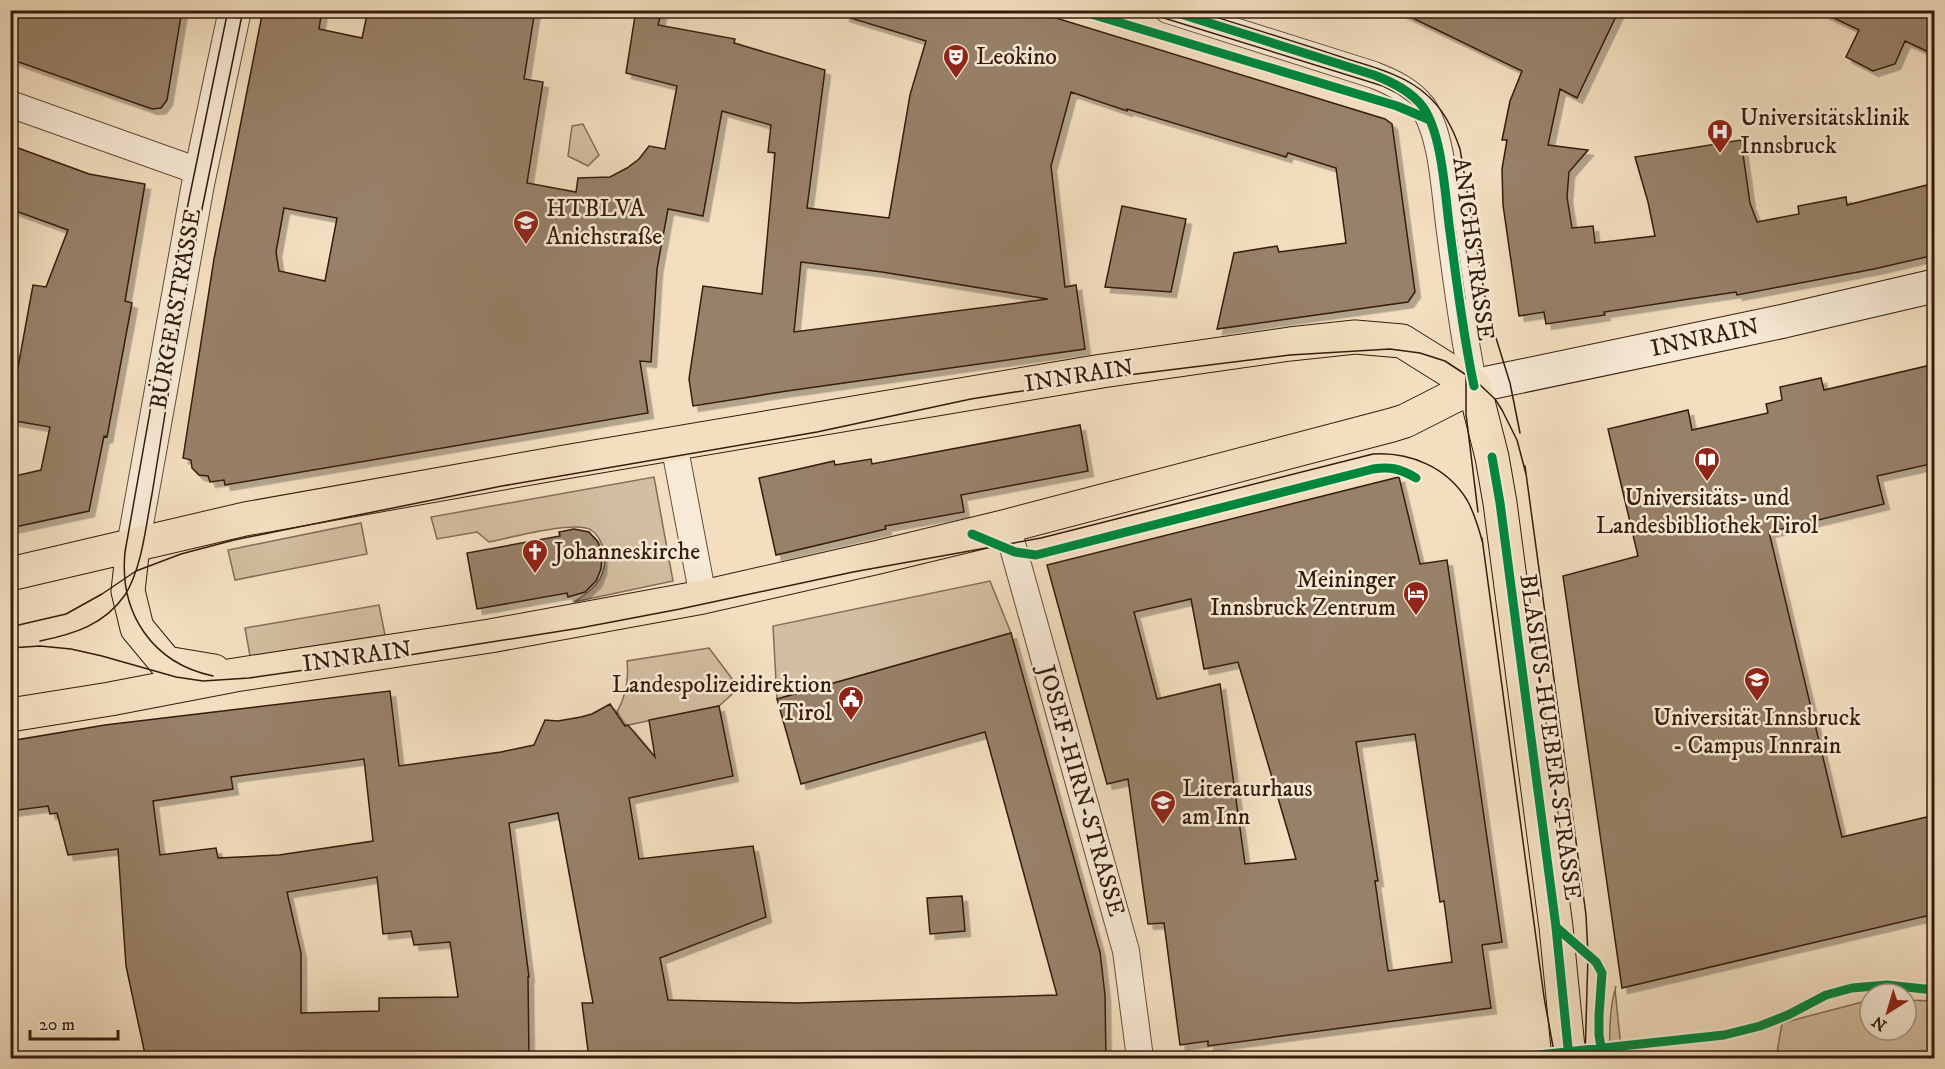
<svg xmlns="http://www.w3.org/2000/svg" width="1945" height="1069" viewBox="0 0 1945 1069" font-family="'IM FELL DW Pica',serif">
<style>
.green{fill:#d3bea1;stroke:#846c56;stroke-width:1.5}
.building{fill:#988169;stroke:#351b0b;stroke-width:1.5;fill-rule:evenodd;filter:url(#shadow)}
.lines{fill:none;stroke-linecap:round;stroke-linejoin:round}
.minor-casing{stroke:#644c38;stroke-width:28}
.tertiary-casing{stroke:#644c38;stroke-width:34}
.secondary-casing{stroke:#351b0b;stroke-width:35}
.primary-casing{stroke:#351b0b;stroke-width:35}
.minor{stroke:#f7ead6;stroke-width:26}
.tertiary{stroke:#f7ead6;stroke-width:32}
.secondary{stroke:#f7ead6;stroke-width:33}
.primary{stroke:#f3dfc0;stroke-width:33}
.tram{stroke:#351b0b;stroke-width:1.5}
.cycleway-casing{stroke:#f7ead6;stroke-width:13}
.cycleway{stroke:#00873e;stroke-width:9}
.labels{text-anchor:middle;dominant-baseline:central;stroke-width:5;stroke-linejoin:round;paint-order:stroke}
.poi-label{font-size:24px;fill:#351b0b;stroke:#f7ead6;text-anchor:start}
.street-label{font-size:24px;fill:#351b0b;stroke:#f7ead6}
</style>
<defs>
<filter id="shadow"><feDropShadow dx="5.5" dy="5.5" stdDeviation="0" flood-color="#0004"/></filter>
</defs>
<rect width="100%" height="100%" fill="#f3dfc0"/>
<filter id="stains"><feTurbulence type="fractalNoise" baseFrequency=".00333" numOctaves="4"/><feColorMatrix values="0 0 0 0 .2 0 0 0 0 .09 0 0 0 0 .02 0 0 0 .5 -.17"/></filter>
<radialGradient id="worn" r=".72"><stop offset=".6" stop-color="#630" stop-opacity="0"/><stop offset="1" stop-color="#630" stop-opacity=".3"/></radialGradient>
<path class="green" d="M 583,124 L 599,155 L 588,166 L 568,156 L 572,126 Z
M 654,477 L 673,581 L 574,602 C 591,591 605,581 605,559 C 604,548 600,536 591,530 C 575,520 510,538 489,542 L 477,532 L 437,539 L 431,517 Z
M 361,523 L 367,554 L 235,580 L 228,550 Z
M 990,581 L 1011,633 L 777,699 L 773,626 Z
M 379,605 L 385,635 L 250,656 L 245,628 Z
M 709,648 L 739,688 L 719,706 L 609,729 L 608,723 L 618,714 L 617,712 C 626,696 629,679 627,661 Z
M 1616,986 L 1615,989 L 1622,1058 L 1610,1058 C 1609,1034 1609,1009 1616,986 Z
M 1870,1000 L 1870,1030 L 1906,1030 L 1906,1000 L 1934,1001 L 1934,1056 L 1919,1058 L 1776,1058 L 1782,1023 Z
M 1703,1052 L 1705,1058 L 1641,1058 Z"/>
<path class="building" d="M 10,10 L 182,10 L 167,100 L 161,108 L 152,109 L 10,59 Z
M 263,10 L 322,10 L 319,29 L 362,38 L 368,10 L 535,10 L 524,79 L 543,82 L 527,183 L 576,192 L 578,178 L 610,177 L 627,168 L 639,159 L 649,146 L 665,149 L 677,86 L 626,73 L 636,10 L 662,10 L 658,25 L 735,39 L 734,43 L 825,70 L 807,208 L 889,218 L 910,95 L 926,41 L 844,16 L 845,10 L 1030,10 L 1385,119 L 1392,124 L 1415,292 L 1408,302 L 1217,329 L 1234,253 L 1277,246 L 1279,252 L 1346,243 L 1336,168 L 1288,153 L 1286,157 L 1127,109 L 1127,111 L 1071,92 L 1051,166 L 1065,287 L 1076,285 L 1085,349 L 787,391 L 693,406 L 689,379 L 703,286 L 762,294 L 775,153 L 768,152 L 771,125 L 722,111 L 703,216 L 668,209 L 657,269 L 651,362 L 640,361 L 648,413 L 225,485 L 224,480 L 210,482 L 208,476 L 199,475 L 192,468 L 191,460 L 183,458 L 214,259 ZM 284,208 L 337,218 L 325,281 L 279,271 L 276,252 ZM 801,262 L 882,272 L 1048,299 L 794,332 Z
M 1396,10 L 1619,10 L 1577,98 L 1560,89 L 1548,145 L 1588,150 L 1569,172 L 1567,197 L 1572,228 L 1593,226 L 1595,243 L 1655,236 L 1648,202 L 1635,157 L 1741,140 L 1750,203 L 1757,222 L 1799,214 L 1798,206 L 1846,197 L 1847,205 L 1935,183 L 1935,255 L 1874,269 L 1737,295 L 1736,292 L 1689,299 L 1604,312 L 1605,315 L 1546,324 L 1544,312 L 1519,316 L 1503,205 L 1502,169 L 1507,140 L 1502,140 L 1510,101 L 1522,71 Z
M 1817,10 L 1935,10 L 1935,55 L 1905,41 L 1895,64 L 1873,71 L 1846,57 L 1859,30 Z
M 10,145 L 89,174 L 145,184 L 125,301 L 132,303 L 107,437 L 104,436 L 89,511 L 10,528 L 10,477 L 41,470 L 50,427 L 10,420 L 10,411 L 33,285 L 46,287 L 68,230 L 10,209 Z
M 1122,206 L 1186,219 L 1171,292 L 1105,287 Z
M 1935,364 L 1935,463 L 1877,476 L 1884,504 L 1769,532 L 1842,837 L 1935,815 L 1935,914 L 1622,988 L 1563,576 L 1638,556 L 1608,429 L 1688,410 L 1692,430 L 1768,413 L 1766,404 L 1782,400 L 1780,387 L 1821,378 L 1824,390 Z
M 1080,425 L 1088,471 L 961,495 L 964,512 L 885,526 L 886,529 L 776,555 L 759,478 L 834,461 L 835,465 L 871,459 L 872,464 Z
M 1399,477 L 1420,564 L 1447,560 L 1502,942 L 1482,945 L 1491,1008 L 1208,1046 L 1208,1041 L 1180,1045 L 1164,923 L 1148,924 L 1128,779 L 1107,784 L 1047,565 ZM 1191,599 L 1204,669 L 1238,662 L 1296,859 L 1245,864 L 1220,684 L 1157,699 L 1134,612 ZM 1415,734 L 1440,902 L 1444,901 L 1452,962 L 1388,971 L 1375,881 L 1378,881 L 1356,742 Z
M 574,529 L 589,532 L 598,542 L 602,555 L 601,569 L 596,581 L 585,592 L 568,597 L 567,593 L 477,609 L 467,553 L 560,536 L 559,532 Z
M 1011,633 L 1100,952 L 1105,995 L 1106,1058 L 589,1059 L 582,1003 L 593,1003 L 558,813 L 509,823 L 529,977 L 528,977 L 529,1059 L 146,1059 L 126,966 L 118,849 L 68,855 L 57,813 L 50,814 L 48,806 L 10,811 L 10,741 L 105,725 L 390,691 L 399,766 L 501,752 L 534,745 L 545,720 L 558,721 L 581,717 L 592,714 L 610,704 L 625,726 L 628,725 L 655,757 L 649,720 L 719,706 L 733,776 L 629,798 L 639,859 L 753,846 L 766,917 L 660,958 L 668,1000 L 797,1003 L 1057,995 L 985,732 L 801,784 L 777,699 ZM 364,759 L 373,841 L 279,855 L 218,858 L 216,848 L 160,855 L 153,801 L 233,789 L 231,777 ZM 377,877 L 383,934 L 411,931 L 414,945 L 450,942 L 458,997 L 379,998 L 379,1011 L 301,1013 L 301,953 L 287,892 Z
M 962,896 L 965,931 L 930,934 L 927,898 Z"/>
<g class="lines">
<defs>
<path id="minor" d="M 1168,10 L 1374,75 C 1392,82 1411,91 1423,107 C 1443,136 1445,197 1450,232 C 1457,284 1463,335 1474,386
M 10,104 L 201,172
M 674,444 L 703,597
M 1007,526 L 1126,951 L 1140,1058"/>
<path id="tertiary" d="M 133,546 L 198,184 L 235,10"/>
<path id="secondary" d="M 1474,386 L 1784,321 L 1934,286"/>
<path id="primary" d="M 1474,386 L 1492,457 L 1500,503 L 1556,927 L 1569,1058
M 133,546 L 128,591 L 137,628 L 166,663 L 214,671
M 10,574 L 245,519 L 559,463 L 1102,371 L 1290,344 L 1355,337 L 1402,341 L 1474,386
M 10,715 L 110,699 L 235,675 L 490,636 L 703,597 L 879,557 L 1007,526 L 1392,425 L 1405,421 L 1474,386"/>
</defs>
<use href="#minor" class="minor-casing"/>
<use href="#tertiary" class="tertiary-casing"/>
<use href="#secondary" class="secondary-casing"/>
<use href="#primary" class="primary-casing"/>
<use href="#minor" class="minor"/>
<use href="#tertiary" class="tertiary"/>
<use href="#secondary" class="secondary"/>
<use href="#primary" class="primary"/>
<path class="tram" d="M 1138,10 L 1383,86 L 1397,93 L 1418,108 L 1432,126 L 1445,158 L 1465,299 L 1466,329 L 1466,414 L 1478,512
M 1193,10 C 1241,25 1290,40 1338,56 C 1368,66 1403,73 1427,95 C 1443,109 1453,128 1460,149 L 1487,309 L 1510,383 L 1520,433
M 1525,466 L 1586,915 L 1588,955 L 1585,1058
M 1482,538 L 1544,997 L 1555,1058
M 10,627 L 66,614 L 102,594 L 136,571 L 181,554 L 234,540 L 502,486 L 817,432 L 971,399 L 1104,378 L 1290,355 L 1390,349 L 1420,353 L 1445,361 L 1477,382 L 1495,399 L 1502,410 L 1517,440 L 1526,474
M 40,641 C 74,634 104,625 125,595 C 142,568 146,525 152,494 C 161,438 170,383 179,328 C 198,221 222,116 243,10
M 10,648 L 40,646 L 71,649 L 102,656 L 176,677 L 203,681 L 249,678 L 403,656 L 580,628 L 680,609 L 853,572 L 1041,538 L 1373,454 C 1410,452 1447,467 1467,500 C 1475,514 1479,529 1483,544
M 213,676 C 152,663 119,613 125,552 L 180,243 L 228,10"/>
<defs>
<path id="cycleway" d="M 1087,10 L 1091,14 L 1397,106 L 1430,120
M 1168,10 L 1374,75 C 1392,82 1411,91 1423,107 C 1443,136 1445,197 1450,232 C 1457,284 1463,335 1474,386
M 1492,457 L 1500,503 L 1556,927 L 1569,1058
M 972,534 L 1015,552 L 1036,555 L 1373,469 C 1390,466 1401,469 1416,478
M 1556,927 L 1596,962 L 1602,973 L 1599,1015 L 1599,1035 L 1603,1058
M 1510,1058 L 1724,1035 L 1760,1026 L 1788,1015 L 1826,995 L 1852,988 L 1887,985 L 1934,990"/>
</defs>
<use href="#cycleway" class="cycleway-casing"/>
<use href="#cycleway" class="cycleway"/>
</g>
<defs>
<symbol id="theatre-pin" viewBox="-11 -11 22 30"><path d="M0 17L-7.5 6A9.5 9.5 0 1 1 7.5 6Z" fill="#8f2418" stroke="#f7ead6"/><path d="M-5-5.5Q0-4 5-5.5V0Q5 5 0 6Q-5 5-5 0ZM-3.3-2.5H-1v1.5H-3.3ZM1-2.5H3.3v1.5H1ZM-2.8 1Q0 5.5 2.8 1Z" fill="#fff"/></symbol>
<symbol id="hospital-pin" viewBox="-11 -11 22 30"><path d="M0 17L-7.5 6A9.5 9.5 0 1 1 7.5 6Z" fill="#8f2418" stroke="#f7ead6"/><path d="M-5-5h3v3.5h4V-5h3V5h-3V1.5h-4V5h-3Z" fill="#fff"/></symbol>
<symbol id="school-pin" viewBox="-11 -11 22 30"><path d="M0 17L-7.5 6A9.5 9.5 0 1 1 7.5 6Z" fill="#8f2418" stroke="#f7ead6"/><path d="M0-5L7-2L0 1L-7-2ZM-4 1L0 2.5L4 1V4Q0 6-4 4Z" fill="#fff"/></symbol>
<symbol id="library-pin" viewBox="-11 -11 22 30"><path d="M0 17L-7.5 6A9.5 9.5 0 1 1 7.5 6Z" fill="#8f2418" stroke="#f7ead6"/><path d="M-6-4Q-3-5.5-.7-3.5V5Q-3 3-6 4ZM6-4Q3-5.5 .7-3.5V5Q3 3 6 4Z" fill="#fff"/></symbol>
<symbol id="church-pin" viewBox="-11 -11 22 30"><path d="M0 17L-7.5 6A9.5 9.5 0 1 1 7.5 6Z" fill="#8f2418" stroke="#f7ead6"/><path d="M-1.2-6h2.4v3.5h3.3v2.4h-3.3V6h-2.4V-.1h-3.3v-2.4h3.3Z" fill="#fff"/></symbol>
<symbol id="hotel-pin" viewBox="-11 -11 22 30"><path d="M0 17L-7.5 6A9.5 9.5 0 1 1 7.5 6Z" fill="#8f2418" stroke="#f7ead6"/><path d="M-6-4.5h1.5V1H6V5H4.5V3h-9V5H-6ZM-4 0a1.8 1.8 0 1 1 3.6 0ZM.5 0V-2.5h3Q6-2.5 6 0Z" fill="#fff"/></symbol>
<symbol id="university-pin" viewBox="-11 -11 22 30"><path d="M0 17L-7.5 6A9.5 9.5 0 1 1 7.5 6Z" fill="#8f2418" stroke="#f7ead6"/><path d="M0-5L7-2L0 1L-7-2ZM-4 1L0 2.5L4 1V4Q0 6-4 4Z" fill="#fff"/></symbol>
<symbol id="civic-pin" viewBox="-11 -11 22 30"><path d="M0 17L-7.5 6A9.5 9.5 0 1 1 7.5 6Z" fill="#8f2418" stroke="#f7ead6"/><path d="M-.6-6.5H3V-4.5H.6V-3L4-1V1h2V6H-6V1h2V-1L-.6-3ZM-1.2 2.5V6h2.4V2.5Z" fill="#fff"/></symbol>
</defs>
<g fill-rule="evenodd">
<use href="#theatre-pin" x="941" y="42" width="30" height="40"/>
<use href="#hospital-pin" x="1705" y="117" width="30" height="40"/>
<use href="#school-pin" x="511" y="208" width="30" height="40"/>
<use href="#library-pin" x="1692" y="445" width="30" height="40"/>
<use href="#church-pin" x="520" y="537" width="30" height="40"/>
<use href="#hotel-pin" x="1401" y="579" width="30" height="40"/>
<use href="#university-pin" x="1742" y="665" width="30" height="40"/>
<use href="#civic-pin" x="836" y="684" width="30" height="40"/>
<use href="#university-pin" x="1148" y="788" width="30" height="40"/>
</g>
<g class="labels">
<g class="poi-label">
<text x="976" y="57">Leokino</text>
<text x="1740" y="118">Universitätsklinik<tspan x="1740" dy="28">Innsbruck</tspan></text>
<text x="546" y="209">HTBLVA<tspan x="546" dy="28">Anichstraße</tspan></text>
<text x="1707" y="498" text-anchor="middle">Universitäts- und<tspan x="1707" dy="28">Landesbibliothek Tirol</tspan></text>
<text x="554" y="552">Johanneskirche</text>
<text x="1396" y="580" text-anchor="end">Meininger<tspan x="1396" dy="28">Innsbruck Zentrum</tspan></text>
<text x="832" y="685" text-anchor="end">Landespolizeidirektion<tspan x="832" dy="28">Tirol</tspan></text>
<text x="1757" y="718" text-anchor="middle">Universität Innsbruck<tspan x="1757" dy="28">- Campus Innrain</tspan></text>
<text x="1182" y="789">Literaturhaus<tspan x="1182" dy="28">am Inn</tspan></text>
</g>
<g class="street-label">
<text transform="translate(1473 249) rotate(82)">ANICHSTRASSE</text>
<text transform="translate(176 309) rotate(-80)">BÜRGERSTRASSE</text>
<text transform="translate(1705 338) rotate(-12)">INNRAIN</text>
<text transform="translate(1079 376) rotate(-9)">INNRAIN</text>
<text transform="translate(357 657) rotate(-8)">INNRAIN</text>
<text transform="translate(1550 737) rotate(82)">BLASIUS-HUEBER-STRASSE</text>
<text transform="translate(1081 791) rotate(74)">JOSEF-HIRN-STRASSE</text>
</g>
</g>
<rect width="1945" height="1069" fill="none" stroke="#f3dfc0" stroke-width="36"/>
<rect x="12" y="12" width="1921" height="1045" fill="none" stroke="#351b0b" stroke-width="3"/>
<rect x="18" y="18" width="1909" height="1033" fill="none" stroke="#351b0b" stroke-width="1.5"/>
<g transform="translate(1888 1012) rotate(217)"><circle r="28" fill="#f7ead6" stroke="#a99785" stroke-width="1.5"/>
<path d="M0-4.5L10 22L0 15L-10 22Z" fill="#8f2418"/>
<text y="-9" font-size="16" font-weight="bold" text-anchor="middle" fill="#351b0b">N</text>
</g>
<path d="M30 1030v9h88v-9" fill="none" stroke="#351b0b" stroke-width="3"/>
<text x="39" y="1030" font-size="18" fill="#351b0b" stroke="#f7ead6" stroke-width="4.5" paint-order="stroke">20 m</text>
<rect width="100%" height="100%" filter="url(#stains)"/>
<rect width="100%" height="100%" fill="url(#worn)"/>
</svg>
